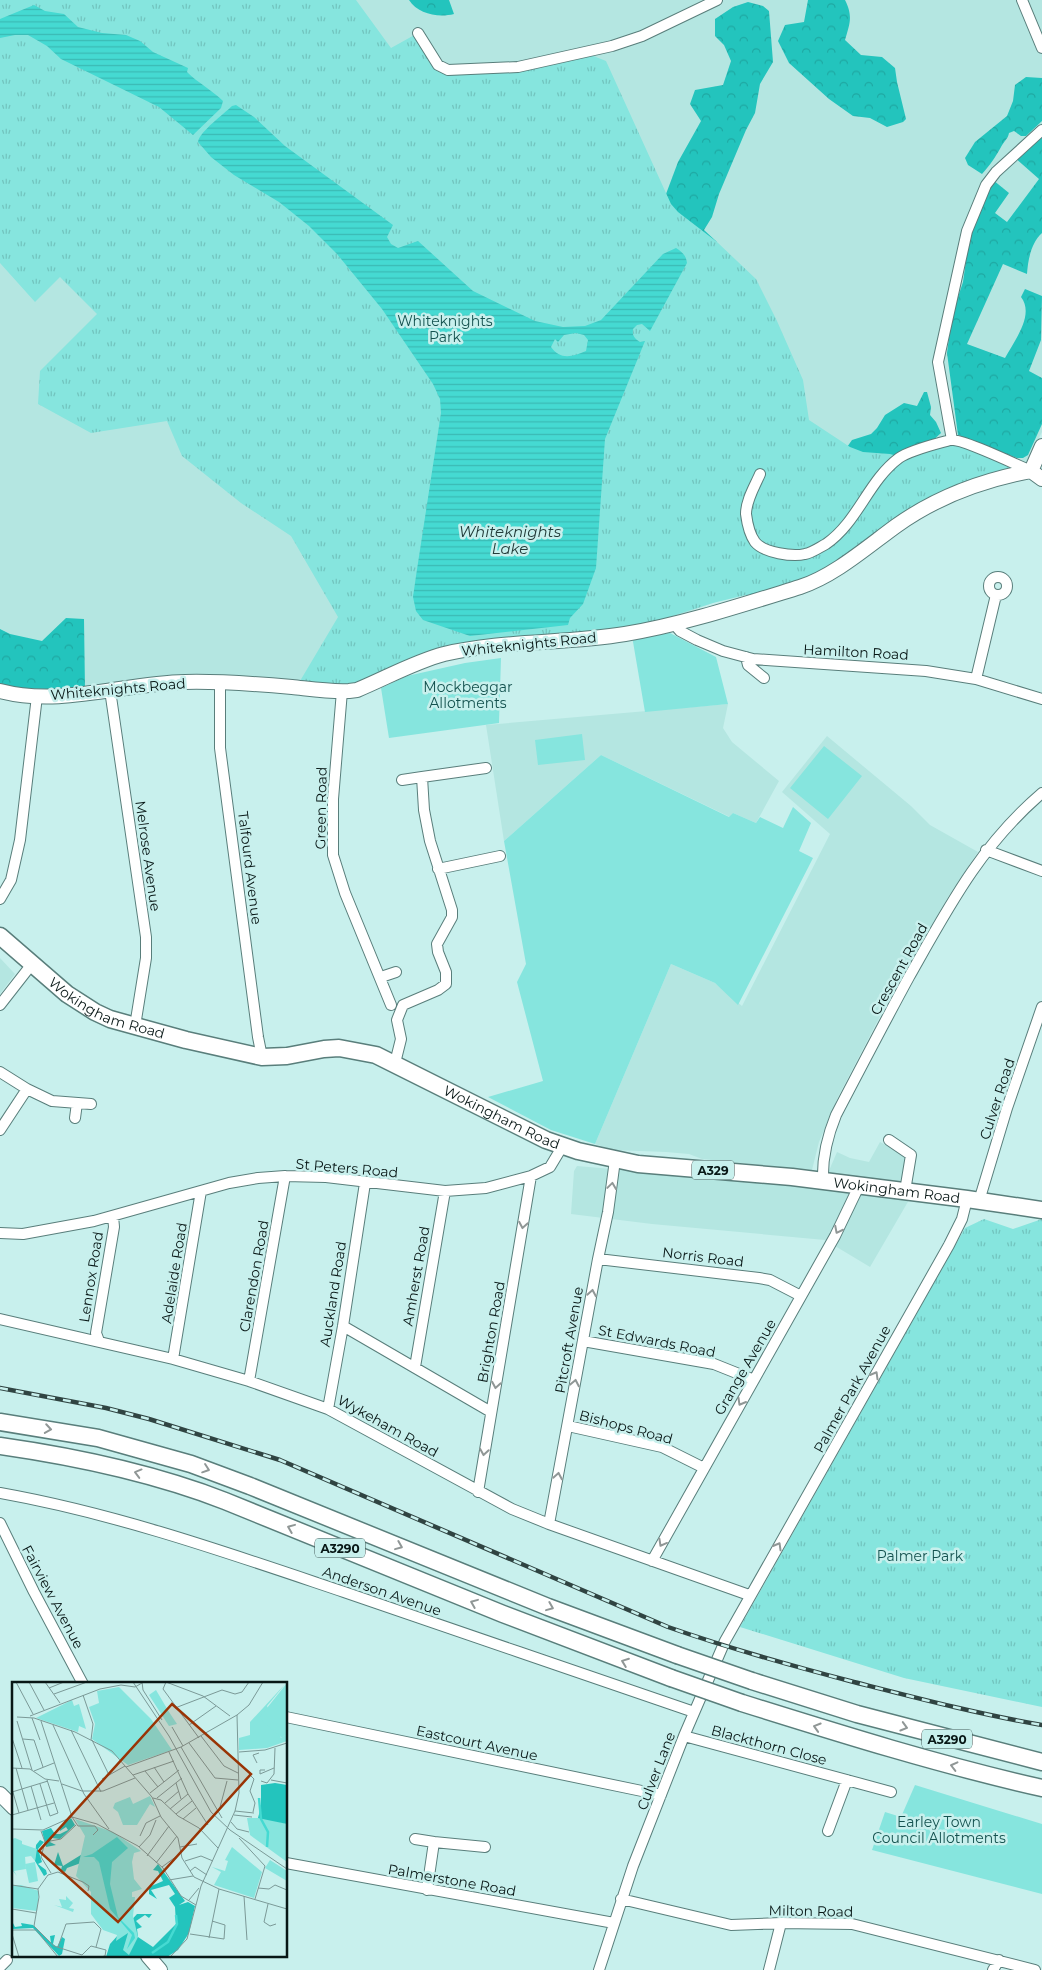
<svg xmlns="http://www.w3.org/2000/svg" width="1042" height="1970" viewBox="0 0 1042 1970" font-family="Montserrat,sans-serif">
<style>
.built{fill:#b4e6e1}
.green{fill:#86e5de}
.forest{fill:url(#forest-crowns)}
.park{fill:url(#park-tufts)}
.water{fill:url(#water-rules);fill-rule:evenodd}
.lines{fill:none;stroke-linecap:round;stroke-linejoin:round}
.street-casing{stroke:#597e7b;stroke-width:12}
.secondary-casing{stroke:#597e7b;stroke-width:16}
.primary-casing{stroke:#597e7b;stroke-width:19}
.street{stroke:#fff;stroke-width:10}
.secondary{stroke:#fff;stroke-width:14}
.primary{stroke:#fff;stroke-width:16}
.rail-casing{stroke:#304442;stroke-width:4.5}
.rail{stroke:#c8f0ed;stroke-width:2.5;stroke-dasharray:8;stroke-linecap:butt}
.primary-bridge-casing{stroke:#597e7b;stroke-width:19;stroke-linecap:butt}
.primary-bridge{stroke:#fff;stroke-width:16}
.oneway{stroke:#909796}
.labels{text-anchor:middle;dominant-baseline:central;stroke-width:5;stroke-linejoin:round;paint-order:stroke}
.shield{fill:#c8f0ed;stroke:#425856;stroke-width:1}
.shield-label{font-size:12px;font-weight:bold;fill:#081716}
.park-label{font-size:14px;fill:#14524f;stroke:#c8f0ed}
.street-label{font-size:14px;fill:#081716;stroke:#c8f0ed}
.water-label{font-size:15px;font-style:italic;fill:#233c3a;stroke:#c8f0ed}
.inset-river{fill:none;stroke:#45dad2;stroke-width:2.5}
.inset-road{fill:none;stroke:#7b9997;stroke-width:1}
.view{fill:#993405;fill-opacity:0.15;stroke:#993405;stroke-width:2.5}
.inset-edge{fill:none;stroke:#081716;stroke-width:2.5}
</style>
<defs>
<pattern id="forest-crowns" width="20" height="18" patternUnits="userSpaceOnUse" patternTransform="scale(1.25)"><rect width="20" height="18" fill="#23c4bd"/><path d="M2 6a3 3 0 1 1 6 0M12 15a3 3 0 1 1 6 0" fill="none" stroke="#1ea8a2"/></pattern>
<pattern id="park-tufts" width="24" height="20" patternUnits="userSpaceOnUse" patternTransform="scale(1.25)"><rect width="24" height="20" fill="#86e5de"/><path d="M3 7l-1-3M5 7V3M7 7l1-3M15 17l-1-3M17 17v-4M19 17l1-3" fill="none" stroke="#72c4be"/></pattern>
<pattern id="water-rules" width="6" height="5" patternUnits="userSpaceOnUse" patternTransform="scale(1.25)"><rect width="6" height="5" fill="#45dad2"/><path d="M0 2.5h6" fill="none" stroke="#3bbab4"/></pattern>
</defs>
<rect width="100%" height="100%" fill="#c8f0ed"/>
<path class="built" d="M 0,0 L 1042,0 L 1042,432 L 1024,468 L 713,603 L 676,616 L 470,647 L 357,687 L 219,678 L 78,691 L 0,684 Z
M 728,704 L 723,728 L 732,742 L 779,781 L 756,823 L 733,813 L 730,817 L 601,755 L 504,841 L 486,725 Z
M 827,736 L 911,806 L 930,825 L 978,852 L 948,897 L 889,999 L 838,1097 L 819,1142 L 812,1170 L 702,1159 L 689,1154 L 666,1152 L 613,1150 L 595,1144 L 671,964 L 715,983 L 742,1006 L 830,834 L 782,792 Z
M 0,958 L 15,974 L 0,994 Z
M 880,1142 L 912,1158 L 909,1200 L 870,1267 L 825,1240 L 652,1224 L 571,1214 L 574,1171 L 577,1166 L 822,1187 L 837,1152 L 850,1158 L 869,1162 Z"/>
<path class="green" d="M 670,633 L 716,657 L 728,704 L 645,712 L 632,636 Z
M 501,658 L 499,723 L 389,738 L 381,688 L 407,676 L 465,663 Z
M 582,734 L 585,760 L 538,765 L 535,740 Z
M 824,746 L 862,776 L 828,819 L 790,788 Z
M 601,755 L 729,817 L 733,813 L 756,823 L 760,817 L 783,828 L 793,807 L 811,823 L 799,851 L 813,858 L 738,1005 L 715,983 L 671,964 L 595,1144 L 551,1130 L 488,1097 L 543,1081 L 517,982 L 526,964 L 504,841 Z
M 915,1785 L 1042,1824 L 1042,1894 L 872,1850 L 885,1812 L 901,1817 Z"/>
<path class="forest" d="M 409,0 L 449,0 L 454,14 C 438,18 418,14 409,0 Z
M 808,0 L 845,0 C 853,16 850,23 845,40 L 861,55 L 882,57 L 895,68 L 897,82 L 906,119 L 903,122 L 887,127 L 870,118 L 853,116 L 829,99 L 789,63 L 778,41 L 785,25 L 804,22 Z
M 748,2 L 763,6 L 769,11 L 773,62 L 760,84 L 755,113 L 746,130 L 719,194 L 712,217 L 704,230 L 717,242 L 237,97 L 666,194 L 678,162 L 701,121 L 690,104 L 695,90 L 723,85 L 731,61 L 724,45 L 715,36 L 715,19 L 733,7 Z
M 1026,77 L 1042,78 L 1042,121 L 1026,136 L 1021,136 L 1014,131 L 1009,133 C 1008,139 1004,141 1001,147 C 995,158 990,165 982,174 L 968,165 L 965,158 L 975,142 L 1007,116 L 1013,101 L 1015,85 Z
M 1042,131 L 1042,233 C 1031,243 1028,260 1027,274 L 1003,264 L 967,344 L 1005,358 C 1014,341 1035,315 1021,297 L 1025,289 L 1042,296 L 1041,340 L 1029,371 L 1042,378 L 1042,424 L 1028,455 L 1023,458 L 1017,458 L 958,435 L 947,353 L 952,315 L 963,282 L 971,225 L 993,180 L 1009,193 L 995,213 L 1007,222 L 1039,179 L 1014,157 Z
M 924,392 L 927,392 L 931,407 L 930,415 L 936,422 L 941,433 L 773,586 L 763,594 L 759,593 L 743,595 L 852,440 L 871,434 L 877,428 L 885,415 L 904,403 L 917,406 Z
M 66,618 L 84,619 L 85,690 L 10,688 L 0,684 L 0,629 L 10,634 L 42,641 Z"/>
<path class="park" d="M 0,0 L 356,0 L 391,48 L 418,33 L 448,70 L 591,55 L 606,61 L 671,204 L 678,212 L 717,242 L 756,279 L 777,321 L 803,380 L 809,420 L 850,447 L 863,452 L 890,454 L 901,457 L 952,440 L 1024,468 L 997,473 L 847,560 L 803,581 L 713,603 L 623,632 L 470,647 L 374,679 L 342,688 L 300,681 L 338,617 L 291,536 L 241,503 L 182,456 L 167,421 L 91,433 L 38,404 L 40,371 L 97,314 L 60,277 L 35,302 L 0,263 Z
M 984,1219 L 1013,1229 L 1042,1219 L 1042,1707 L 904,1678 L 740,1627 L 965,1228 Z"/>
<path class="water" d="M 34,5 L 45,11 L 64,14 L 78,27 L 102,33 L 126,35 L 140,41 L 153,52 L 188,68 L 187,72 C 198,83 212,90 223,101 L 221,108 L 193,135 L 159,107 L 61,59 L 47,46 L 28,35 L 15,35 L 0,38 L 0,19 Z
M 236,105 L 254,117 L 285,146 L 393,225 L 387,237 L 391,244 L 398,248 L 418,241 L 473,291 L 535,321 L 563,327 L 585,326 L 601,320 L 663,254 L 676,248 C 682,252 686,255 687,263 L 650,331 L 642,324 L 637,325 L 633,329 C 632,335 634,338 640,342 L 645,341 L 605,439 L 596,568 L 583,604 L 570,618 L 568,625 L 470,636 L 423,620 L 416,611 L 413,597 L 416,576 L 441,413 L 440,399 L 433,384 L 382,309 L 337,254 L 309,226 L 279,202 L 234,175 L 211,157 L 198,142 C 200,131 224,114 232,106 ZM 576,333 L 584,335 L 588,340 L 586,351 C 572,357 560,360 551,347 L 555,339 L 558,342 L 564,335 Z"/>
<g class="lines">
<defs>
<path id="street" d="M 1022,0 L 1042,48
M 418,33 L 438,65 L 448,70 L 518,67 L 612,46 L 642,36 L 717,0
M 952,440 L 938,362 L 967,231 L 986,185 L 996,172 L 1042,130
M 760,474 C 755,486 746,500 746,514 C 747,522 750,535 755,542 C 764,553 793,557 805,554 C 812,553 820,547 826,544 C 858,522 868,481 899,458 C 910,450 936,444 950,440 C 961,438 1017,465 1031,471
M989 586a9 9 0 1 1 18 0a9 9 0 1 1-18 0Z
M 673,623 L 680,631 L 697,640 L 723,651 L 753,659 L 926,671 L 976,679 L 1042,699
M 746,657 L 748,665 L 764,678
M 976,679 L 996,595
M 220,683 L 220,748 L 258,1037 L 262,1057
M 110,690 L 146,937 L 146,958 L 135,1026
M 342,691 L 333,799 L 333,855 L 345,893 L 391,1005
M 422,777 L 486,768
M 986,850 L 1042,871
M 438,869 L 500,856
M 0,899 L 11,880 L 20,840 L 37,696
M 381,977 L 396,972
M 0,1005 L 32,964
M 395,1063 L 401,1039 L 397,1020 L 403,1005 L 438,990 L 446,984 L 446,972 L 438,952 L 437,944 L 452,917 L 452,910 L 430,841 L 424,810 L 422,777 L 402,780
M 0,1072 L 27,1089 L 52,1101 L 91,1104
M 75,1118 L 77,1103
M 0,1130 L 27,1089
M 889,1140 L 911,1155 L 905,1191
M 823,1181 C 822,1157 827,1137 836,1115 C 860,1069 884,1023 909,977 C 948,908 980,846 1042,793
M 979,1201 L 1007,1108 L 1042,1007
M 0,1233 L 23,1234 L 94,1221 L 229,1183 L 258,1178 L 285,1176 L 326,1177 L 445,1191 L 486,1188 L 531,1176 L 550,1167 L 562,1147
M 598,1259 L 759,1278 L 770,1280 L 801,1296
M 0,1319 L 173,1359 L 249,1381 L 328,1409 L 512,1509 L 549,1524 L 749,1595
M 343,1326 L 491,1412
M 99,1341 L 96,1333 L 114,1227 L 113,1216
M 583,1341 L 714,1364 L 754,1380
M 173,1359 L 201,1191
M 415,1367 L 445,1191
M 249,1381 L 285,1176
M 328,1409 L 343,1326 L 365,1183
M 568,1426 L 662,1447 L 704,1468
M 478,1492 L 531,1176
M 0,1493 C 118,1514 231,1554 344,1592 C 461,1632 577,1672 694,1712
M 0,1523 L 34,1592 L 83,1684
M 549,1524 L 598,1259 L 608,1212 L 615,1160
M 652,1561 L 835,1236 L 859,1186
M 286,1717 L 661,1795
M 684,1736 L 891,1792
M 828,1831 L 847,1780
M 415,1839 L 434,1842
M 286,1863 L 614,1923
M 427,1890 L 434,1842 L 485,1847
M 621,1899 L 731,1925 L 781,1923 L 852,1924 L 1035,1970
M 0,1967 L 7,1960
M 599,1970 L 633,1866 L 684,1736 L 725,1641 L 949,1245 L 962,1219 L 967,1199
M 769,1970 L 781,1923
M 993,1970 L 999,1960"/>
<path id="secondary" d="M 1031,471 L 1042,446
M 1031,471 L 1042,479
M 0,691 C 61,707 124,683 185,682 C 221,681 257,684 292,687 C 311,689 330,692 349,691 L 357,690 C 386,678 414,662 444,654 C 503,640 565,644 625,634 C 681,625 745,604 800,587 C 834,576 867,547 896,526 C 935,498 983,480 1031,471
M 0,1794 L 14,1808
M 148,1956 L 160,1970"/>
<g id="primary">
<path id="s1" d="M 0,936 L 67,994 L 95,1012 L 110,1019 L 186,1040 L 262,1057 L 287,1056 L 324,1049 L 339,1048 L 376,1055 L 546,1140 L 578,1151 L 638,1164 L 792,1177 L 967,1199 L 1042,1210"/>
<path d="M 0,1422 L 98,1438 L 191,1464 L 250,1486 L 548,1607 L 677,1655"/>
<path d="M 0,1446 C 77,1457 153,1473 225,1501 L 503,1614 L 671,1678"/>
<path d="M 752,1681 L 857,1714 L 1042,1762"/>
<path d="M 742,1703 C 841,1734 940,1765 1042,1788"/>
</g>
</defs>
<use href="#street" class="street-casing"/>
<use href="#secondary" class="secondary-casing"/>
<use href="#primary" class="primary-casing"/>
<use href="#street" class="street"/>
<use href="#secondary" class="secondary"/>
<use href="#primary" class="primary"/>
<defs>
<path id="rail" d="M 0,1388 L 106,1408 L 149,1419 L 280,1460 L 668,1627 C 728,1648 789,1665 850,1681 C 913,1697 977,1714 1042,1725"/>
</defs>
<use href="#rail" class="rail-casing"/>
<use href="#rail" class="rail"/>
<defs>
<path id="primary-bridge" d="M 677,1655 L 752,1681
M 671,1678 L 742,1703"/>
</defs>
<use href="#primary-bridge" class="primary-bridge-casing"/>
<use href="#primary-bridge" class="primary-bridge"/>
</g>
<defs><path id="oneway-chevron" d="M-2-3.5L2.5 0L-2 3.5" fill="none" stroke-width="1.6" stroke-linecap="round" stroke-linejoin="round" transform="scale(1.25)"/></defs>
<g class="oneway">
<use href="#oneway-chevron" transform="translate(612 1186) rotate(-82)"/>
<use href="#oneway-chevron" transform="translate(523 1225) rotate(100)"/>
<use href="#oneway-chevron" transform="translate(838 1230) rotate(117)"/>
<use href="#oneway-chevron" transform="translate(592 1293) rotate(-80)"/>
<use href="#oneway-chevron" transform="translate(875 1375) rotate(-60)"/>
<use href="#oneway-chevron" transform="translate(575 1383) rotate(-79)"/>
<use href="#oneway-chevron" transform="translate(496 1385) rotate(100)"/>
<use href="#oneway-chevron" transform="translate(741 1402) rotate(120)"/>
<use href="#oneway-chevron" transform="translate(48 1429) rotate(9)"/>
<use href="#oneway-chevron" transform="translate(484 1452) rotate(99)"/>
<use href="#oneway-chevron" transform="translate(206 1469) rotate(19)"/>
<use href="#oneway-chevron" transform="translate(138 1473) rotate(-165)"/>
<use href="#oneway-chevron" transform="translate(558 1476) rotate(-80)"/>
<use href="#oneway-chevron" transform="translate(291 1528) rotate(-158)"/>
<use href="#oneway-chevron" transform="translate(662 1543) rotate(119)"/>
<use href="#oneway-chevron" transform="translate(399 1546) rotate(22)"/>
<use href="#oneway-chevron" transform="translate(778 1546) rotate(-60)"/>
<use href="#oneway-chevron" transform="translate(474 1603) rotate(-158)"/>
<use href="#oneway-chevron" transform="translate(550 1607) rotate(22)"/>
<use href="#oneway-chevron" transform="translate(625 1662) rotate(-159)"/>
<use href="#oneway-chevron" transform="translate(817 1727) rotate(-163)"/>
<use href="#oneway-chevron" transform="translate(904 1727) rotate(16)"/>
<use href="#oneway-chevron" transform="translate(954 1766) rotate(-166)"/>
</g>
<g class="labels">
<g class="shield">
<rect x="692" y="1160.5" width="42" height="19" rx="4"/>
<rect x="315" y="1538.5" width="50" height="19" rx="4"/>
<rect x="922" y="1729.5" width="50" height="19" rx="4"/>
</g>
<g class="shield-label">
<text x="713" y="1170">A329</text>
<text x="340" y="1548">A3290</text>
<text x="947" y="1739">A3290</text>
</g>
<g class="park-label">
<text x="445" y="321">Whiteknights<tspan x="445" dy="16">Park</tspan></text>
<text x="468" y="687">Mockbeggar<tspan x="468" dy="16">Allotments</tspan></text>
<text x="920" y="1556">Palmer Park</text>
<text x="939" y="1822">Earley Town<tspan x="939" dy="16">Council Allotments</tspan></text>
</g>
<g class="street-label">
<text transform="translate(529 644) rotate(-6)">Whiteknights Road</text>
<text transform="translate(856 652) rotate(3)">Hamilton Road</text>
<text transform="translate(118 689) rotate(-5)">Whiteknights Road</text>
<text transform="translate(321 808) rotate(-89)">Green Road</text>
<text transform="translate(148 856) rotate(82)">Melrose Avenue</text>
<text transform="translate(250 868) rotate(83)">Talfourd Avenue</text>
<text transform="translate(899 969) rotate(-61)">Crescent Road</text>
<text stroke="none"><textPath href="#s1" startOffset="131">Wokingham Road</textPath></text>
<text transform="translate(997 1099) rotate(-72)">Culver Road</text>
<text stroke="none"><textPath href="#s1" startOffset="551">Wokingham Road</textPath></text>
<text transform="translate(347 1168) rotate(5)">St Peters Road</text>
<text stroke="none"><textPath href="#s1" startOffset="956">Wokingham Road</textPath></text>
<text transform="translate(703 1257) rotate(7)">Norris Road</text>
<text transform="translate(174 1273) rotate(-81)">Adelaide Road</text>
<text transform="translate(254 1276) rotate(-80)">Clarendon Road</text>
<text transform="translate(416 1276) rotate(-80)">Amherst Road</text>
<text transform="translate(91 1277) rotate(-81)">Lennox Road</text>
<text transform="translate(333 1294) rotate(-81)">Auckland Road</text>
<text transform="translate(491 1332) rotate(-80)">Brighton Road</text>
<text transform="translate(569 1340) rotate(-80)">Pitcroft Avenue</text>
<text transform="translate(657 1341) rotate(11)">St Edwards Road</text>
<text transform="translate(745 1367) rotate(-60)">Grange Avenue</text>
<text transform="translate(852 1389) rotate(-61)">Palmer Park Avenue</text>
<text transform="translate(388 1426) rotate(29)">Wykeham Road</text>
<text transform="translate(626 1427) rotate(15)">Bishops Road</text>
<text transform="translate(382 1591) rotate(19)">Anderson Avenue</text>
<text transform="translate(53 1597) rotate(62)">Fairview Avenue</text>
<text transform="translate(477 1743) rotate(12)">Eastcourt Avenue</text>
<text transform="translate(769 1745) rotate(15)">Blackthorn Close</text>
<text transform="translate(656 1771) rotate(-69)">Culver Lane</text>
<text transform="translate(452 1880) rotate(10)">Palmerstone Road</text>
<text transform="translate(811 1911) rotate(1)">Milton Road</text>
</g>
<g class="water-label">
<text x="510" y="531">Whiteknights<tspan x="510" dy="17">Lake</tspan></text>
</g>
</g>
<g transform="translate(12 1682)">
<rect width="275" height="275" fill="#c8f0ed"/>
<path d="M 275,0 L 255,24 L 269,56 L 275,52 L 275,59 L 255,66 L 227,68 L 227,56 L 238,53 L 238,40 ZM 144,8 L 157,30 L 165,42 L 157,44 L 137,13 ZM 138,114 L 143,125 L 138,122 L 125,143 L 111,143 L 106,130 L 101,126 L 103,121 L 118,115 L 121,122 ZM 235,136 L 252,136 L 275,142 L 275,180 L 238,153 ZM 23,180 L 26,199 L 17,201 L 13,182 ZM 54,214 L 61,221 L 57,226 L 62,227 L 61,230 L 42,223 L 50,225 L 47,217 L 54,218 Z" fill="#86e5de"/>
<path d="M 263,101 L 275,103 L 275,142 L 246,136 L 249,124 L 249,103 ZM 59,136 L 63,143 L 48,157 L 40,156 L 38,160 L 44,163 L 34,165 L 30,149 L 39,146 L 43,152 L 48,152 L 56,148 L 54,145 L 48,149 L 47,146 ZM 28,158 L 32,160 L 26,167 L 30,180 L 26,182 L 34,188 L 35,192 L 32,194 L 23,179 L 24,163 ZM 46,170 L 51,184 L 72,171 L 69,181 L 55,186 L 53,190 L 49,188 L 50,184 L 42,183 ZM 146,182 L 173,219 L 167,223 L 176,220 L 183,224 L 177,251 L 166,268 L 155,275 L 94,275 L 98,262 L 125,232 L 140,232 L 134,240 L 137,236 L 133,233 L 124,239 L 130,245 L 125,247 L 126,255 L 141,265 L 164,242 L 163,225 L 157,216 L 163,212 L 157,203 L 139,208 L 145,217 L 137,212 L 137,205 L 151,199 L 146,189 L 141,188 ZM 0,239 L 3,245 L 10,244 L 9,241 L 21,243 L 39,261 L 38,254 L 43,253 L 41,262 L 45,265 L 50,255 L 53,257 L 50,272 L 47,274 L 21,246 L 0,247 Z" fill="#23c4bd"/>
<path d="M 60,18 L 62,24 L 67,22 L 74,47 L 67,44 L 66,50 L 24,36 ZM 258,178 L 275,189 L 275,199 L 253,186 Z" fill="#86e5de"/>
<path d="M 275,1 L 275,52 L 270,56 L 247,36 ZM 107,5 L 139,37 L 160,68 L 116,83 L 80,57 L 83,42 L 77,25 L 87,21 L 85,9 ZM 63,137 L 101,150 L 129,169 L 122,171 L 120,180 L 122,197 L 130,207 L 120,210 L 120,215 L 123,215 L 121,234 L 126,255 L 117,273 L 111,268 L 116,251 L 104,259 L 105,253 L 91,248 L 79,232 L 79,210 L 64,194 L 73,154 ZM 3,156 L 10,159 L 10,162 L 25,167 L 23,179 L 19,174 L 13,175 L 14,187 L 2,189 L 5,194 L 0,188 L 0,157 ZM 220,165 L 250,190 L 242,216 L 202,203 L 209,190 L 200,185 L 213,189 L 216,179 L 213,178 ZM 9,203 L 27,209 L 25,229 L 0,226 L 0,204 Z" fill="#86e5de"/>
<path d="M 105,155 L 116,166 L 100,180 L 98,202 L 106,235 L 122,251 L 123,256 L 115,267 L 120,253 L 98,227 L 87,180 L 82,175 L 71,175 L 80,172 Z" fill="#45dad2"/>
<path class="inset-river" d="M 247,116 L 249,137 L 256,150 L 255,165M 140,271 L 156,260 L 165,242 L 164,233"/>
<path class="inset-road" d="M 4,0 L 21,32M 17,0 L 32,28M 33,0 L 48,21M 121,0 L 157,54 L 199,130 L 218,148 L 275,187M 130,0 L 131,8 L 150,38M 154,0 L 191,14 L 218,34M 154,0 L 151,7 L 187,56M 37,6 L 52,0M 42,12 L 75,0M 223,12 L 230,10 L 237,0M 71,13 L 81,42 L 79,58M 163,26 L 210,8 L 223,12M 18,34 L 88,7 L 109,3 L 123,5 L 130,1M 5,35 L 22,36 L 63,50 L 100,69 L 140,115 L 149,135 L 166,156 L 170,176 L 182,195 L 207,207 L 275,227M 20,36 L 28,58M 5,39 L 20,88M 29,39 L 60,135 L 66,144 L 83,144 L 86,148 L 81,153M 41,43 L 72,112 L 97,147M 177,43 L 204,24M 160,45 L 171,64M 59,48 L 89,110M 189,54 L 212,84 L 226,91M 0,56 L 10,86M 11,57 L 22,58 L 31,85M 80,58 L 97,93M 177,61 L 203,96 L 226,98M 169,65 L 210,136M 157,70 L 176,112 L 196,143M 227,70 L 253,68 L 275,61M 245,81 L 241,73 L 247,71M 114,85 L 169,65 L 225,33M 142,85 L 152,100M 0,86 L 18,87 L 33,97 L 47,99M 4,86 L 16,128M 253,88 L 248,88 L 248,92 L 262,86M 22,89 L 42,81M 133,89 L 146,105M 237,92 L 242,97 L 238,109 L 243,121 L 241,130M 121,93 L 162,79M 90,97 L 113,84M 259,98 L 275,101M 249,99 L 255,101 L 262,92 L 263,66M 164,101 L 169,117M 28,102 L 38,134 L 46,131 L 35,98M 50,102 L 70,109M 19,104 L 29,138M 0,107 L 7,131M 70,109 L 91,109 L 123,96M 0,110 L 36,99M 138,111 L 167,88M 141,116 L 149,118 L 166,134 L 187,146 L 206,166M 145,116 L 170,96M 153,121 L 167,109M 158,127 L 176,112M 207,129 L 215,99M 223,129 L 242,131M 164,132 L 180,119M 0,133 L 42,121M 222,133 L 240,135M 60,135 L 85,142 L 126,164 L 151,186 L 169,214 L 184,223M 171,137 L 184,126M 219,140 L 225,147 L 237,150M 0,147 L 31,148 L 60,135M 29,149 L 33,160 L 29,175 L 39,191M 128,154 L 134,141 L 148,134M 227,156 L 253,184 L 243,217M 33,160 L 49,157 L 64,143M 127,165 L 138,153 L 144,138M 168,165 L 185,162M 135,174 L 157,144M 173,179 L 189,174 L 201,179M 144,181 L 165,154M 150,185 L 169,171M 178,189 L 183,185 L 195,193M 157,198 L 181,194M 0,203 L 26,207M 246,206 L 257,207 L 263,203 L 275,208M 26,207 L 27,215 L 22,244 L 42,264 L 70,273 L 79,264 L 94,268 L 93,274 L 88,275M 26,207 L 36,193 L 46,190 L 71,200 L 77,204 L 76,209M 232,214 L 235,258M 177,218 L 187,206M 256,222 L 252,240 L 258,244 L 264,242M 0,227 L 24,231M 0,248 L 24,248 L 46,275M 0,252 L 7,275M 178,252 L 212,257 L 213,243 L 200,239M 197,256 L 207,207M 46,265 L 54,242 L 82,240 L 89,247 L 84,265M 158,275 L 175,257 L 189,204 L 223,129 L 227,111 L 225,33 L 237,23 L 251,0"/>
<path class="view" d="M 160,22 L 239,92 L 106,240 L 27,169 Z"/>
<rect width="275" height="275" class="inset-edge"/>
</g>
</svg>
